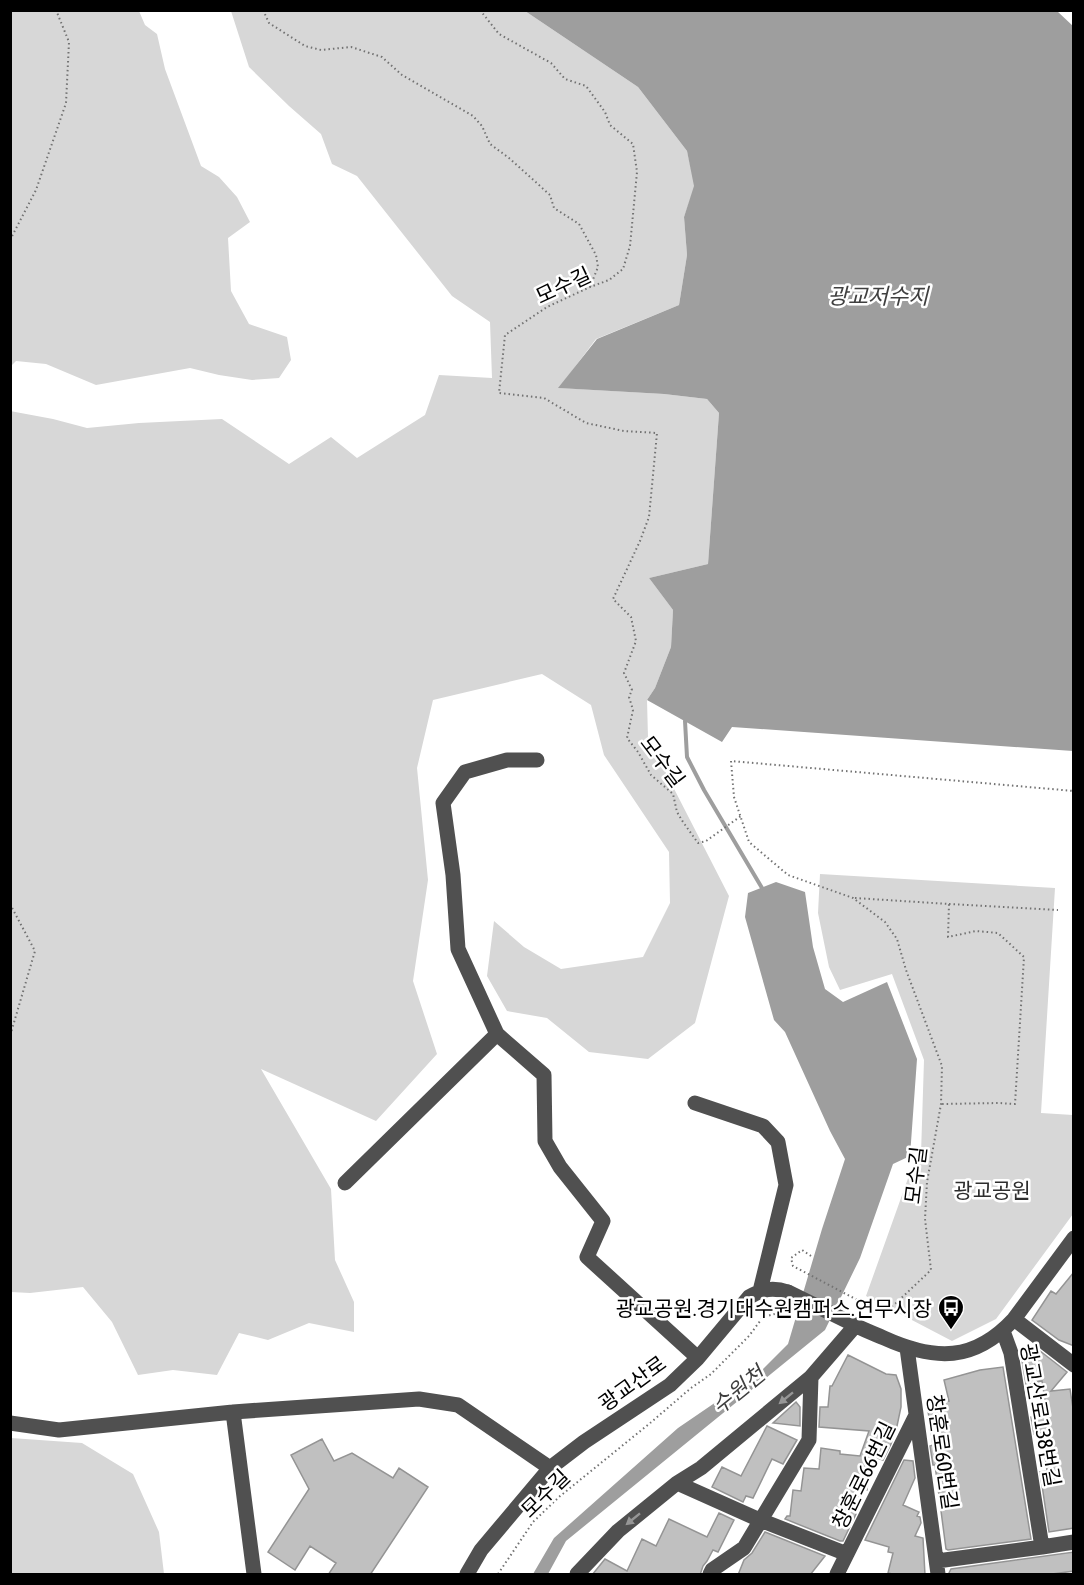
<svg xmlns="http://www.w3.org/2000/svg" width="1084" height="1585" viewBox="0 0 1084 1585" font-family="'Asap Condensed','Noto Sans KR',sans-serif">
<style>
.green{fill:#d7d7d7}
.water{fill:#9e9e9e}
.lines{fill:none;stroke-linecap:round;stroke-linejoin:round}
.stream{stroke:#9e9e9e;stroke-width:4}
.building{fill:#c0c0c0;stroke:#949494;stroke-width:1.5}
.path{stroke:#727272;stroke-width:2;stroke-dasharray:1.5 3;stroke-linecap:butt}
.minor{stroke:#505050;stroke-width:15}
.minor-bridge{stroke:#505050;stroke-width:15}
.oneway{fill:#969696}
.labels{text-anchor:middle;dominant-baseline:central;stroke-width:5;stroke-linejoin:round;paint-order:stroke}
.street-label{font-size:21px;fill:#000;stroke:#fff}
.park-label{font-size:21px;fill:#2e2e2e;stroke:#fff}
.poi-label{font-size:21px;fill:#000;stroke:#fff;text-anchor:end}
.water-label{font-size:22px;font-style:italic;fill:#3f3f3f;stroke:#fff}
</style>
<rect width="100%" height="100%" fill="#fff"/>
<path class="green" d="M 11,10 L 139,11 L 145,25 L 157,34 L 165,69 L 201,166 L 219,177 L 237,197 L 250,222 L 228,238 L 231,291 L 249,324 L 287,337 L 291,360 L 279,378 L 252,380 L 219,375 L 190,368 L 96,385 L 46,364 L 16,361 L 11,366 Z
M 231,11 L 525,11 L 638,87 L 687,151 L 695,186 L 684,217 L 687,255 L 679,305 L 596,339 L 559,388 L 664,394 L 707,399 L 719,413 L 708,564 L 649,578 L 673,610 L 671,647 L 655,688 L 647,700 L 648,738 L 729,896 L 695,1023 L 648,1059 L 589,1052 L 547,1018 L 507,1011 L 487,976 L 494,921 L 524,947 L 561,969 L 643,957 L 670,903 L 669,852 L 604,755 L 591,705 L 542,674 L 433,700 L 417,768 L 428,880 L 413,981 L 437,1054 L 376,1121 L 261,1069 L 331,1189 L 335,1260 L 354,1302 L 354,1332 L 309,1323 L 268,1340 L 239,1333 L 217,1375 L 173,1370 L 138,1375 L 112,1322 L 83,1287 L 30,1293 L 11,1292 L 10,411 L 53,419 L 87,428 L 139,423 L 222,419 L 289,464 L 331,437 L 357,458 L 425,415 L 439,375 L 492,378 L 490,322 L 452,296 L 357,176 L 332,164 L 321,134 L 289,106 L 249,67 Z
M 820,874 L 1055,888 L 1041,1113 L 1073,1115 L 1073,1214 L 996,1319 L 952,1341 L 866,1296 L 911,1170 L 921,1154 L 924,1060 L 892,974 L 840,990 L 829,967 L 818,913 Z
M 11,1438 L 82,1443 L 133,1474 L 159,1532 L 164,1574 L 11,1574 Z"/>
<path class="water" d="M 1057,11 L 1074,27 L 1073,751 L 732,727 L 722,742 L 647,700 L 655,688 L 671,647 L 673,610 L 649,578 L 708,564 L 719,413 L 707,399 L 664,394 L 558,388 L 597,339 L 679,305 L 687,255 L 684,217 L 694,186 L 687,151 L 638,87 L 525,11 Z
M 776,882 L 805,892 L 813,947 L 825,989 L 843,1002 L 887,982 L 917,1059 L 910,1156 L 893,1164 L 860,1258 L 825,1330 L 566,1541 L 548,1574 L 533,1574 L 554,1538 L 678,1428 L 760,1372 L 788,1344 L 822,1229 L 845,1159 L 830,1131 L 785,1032 L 774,1020 L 745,917 L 748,893 Z"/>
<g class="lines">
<path class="stream" d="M 685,721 L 687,757 L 704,790 L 762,888"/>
</g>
<path class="building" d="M 1074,1272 L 1074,1346 L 1059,1340 L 1032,1320 L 1051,1291 L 1056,1294 Z
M 1035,1347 L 1067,1372 L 1051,1391 L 1070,1389 L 1074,1415 L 1074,1528 L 1049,1532 L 1040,1472 L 1047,1471 L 1042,1432 L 1034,1434 L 1031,1417 L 1047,1414 L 1042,1381 L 1026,1384 L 1020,1349 Z
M 848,1355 L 886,1374 L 896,1375 L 901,1389 L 901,1407 L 897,1426 L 891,1444 L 883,1460 L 871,1456 L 867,1490 L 859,1489 L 856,1514 L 843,1541 L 840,1541 L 785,1519 L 787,1516 L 790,1516 L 793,1490 L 801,1491 L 804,1468 L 819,1469 L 821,1448 L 840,1451 L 840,1454 L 860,1456 L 869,1431 L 819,1427 L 820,1407 L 828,1407 L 830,1386 L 832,1386 Z
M 1003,1367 L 1031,1539 L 948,1550 L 946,1549 L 935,1465 L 933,1465 L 930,1446 L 933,1445 L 927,1404 L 949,1401 L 944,1380 L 980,1370 Z
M 796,1402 L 800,1407 L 800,1426 L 773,1423 Z
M 767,1426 L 797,1440 L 783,1464 L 772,1459 L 753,1498 L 746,1496 L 743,1502 L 712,1487 L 722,1467 L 741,1476 Z
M 322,1439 L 334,1461 L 352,1453 L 393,1478 L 399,1468 L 428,1487 L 370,1575 L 328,1575 L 336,1563 L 310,1546 L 295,1570 L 268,1552 L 309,1489 L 291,1455 Z
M 904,1460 L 913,1461 L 915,1478 L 903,1505 L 919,1512 L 917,1516 L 920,1517 L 921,1523 L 915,1536 L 923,1538 L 925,1575 L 897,1575 L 888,1573 L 893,1553 L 888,1552 L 889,1547 L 865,1540 Z
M 719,1513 L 734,1520 L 718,1552 L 713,1550 L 707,1561 L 703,1566 L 700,1575 L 592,1575 L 605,1559 L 627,1571 L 642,1539 L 656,1546 L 669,1519 L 707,1537 Z
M 765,1532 L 825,1556 L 810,1575 L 738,1575 L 744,1560 L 752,1553 Z
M 1074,1552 L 1074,1571 L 1045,1575 L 948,1575 L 951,1569 Z"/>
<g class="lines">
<path class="path" d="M 263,10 L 269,23 L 305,46 L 321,50 L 351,47 L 382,57 L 402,75 L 473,116 L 482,126 L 490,144 L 509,158 L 550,195 L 554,208 L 579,224 L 596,255 L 598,267 L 590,287
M 480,10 L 499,34 L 551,63 L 565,79 L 586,86 L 605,112 L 610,125 L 633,144 L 637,172 L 630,246 L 623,269 L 609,280 L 590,287 L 547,307 L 505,335 L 499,393 L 544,398 L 586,423 L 624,431 L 657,433 L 649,517 L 640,541 L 613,599 L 631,617 L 636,641 L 624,673 L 632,690 L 629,697 L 633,710 L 627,738 L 638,752 L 651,775 L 673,794 L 677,812 L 683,822 L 698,843 L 706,841 L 741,816
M 10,240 L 36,190 L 66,103 L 69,42 L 56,10
M 855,898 L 949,904 L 948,937 L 976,931 L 998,933 L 1024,957 L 1015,1104 L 999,1103 L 941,1104
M 10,904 L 35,951 L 10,1036
M 949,904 L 1058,910
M 811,1256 L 802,1250 L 791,1258 L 793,1266 L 880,1312 L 894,1305 L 931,1270 L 925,1219 L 927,1182 L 941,1104 L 942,1066 L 906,970 L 897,939 L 885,922 L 853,898 L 788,875 L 749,842 L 734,797 L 731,761 L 1074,791
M 498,1574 L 533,1522 L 559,1497 L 649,1424 L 691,1388 L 711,1374 L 749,1336 L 763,1317 L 790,1310"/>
<path class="minor" d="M 537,760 L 507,760 L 465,772 L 443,803 L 453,875 L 458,949 L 497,1034 L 544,1075 L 545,1141 L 560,1167 L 603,1221 L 587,1257 L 698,1358
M 695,1103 L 763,1126 L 778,1142 L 786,1185 L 760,1291
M 345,1183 L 497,1034
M 1014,1319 L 1074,1365
M 851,1323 C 861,1329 873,1333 884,1338 C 935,1361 974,1362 1014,1319 L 1074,1238
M 1003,1331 L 1011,1353 L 1042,1547 L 1074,1542
M 907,1348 L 938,1574
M 233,1412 L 254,1574
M 10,1423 L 59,1430 L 233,1412 L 419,1399 L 458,1405 L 550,1468
M 677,1483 L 760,1520 L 847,1554
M 937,1561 L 1042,1547
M 467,1574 L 481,1550 L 550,1468 L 584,1442 L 670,1385 L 698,1358 L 749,1297 C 762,1289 773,1287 788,1292
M 577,1574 L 618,1531 L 677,1483 L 701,1468 L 811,1377 L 855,1326
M 710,1574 L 712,1570 L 744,1548 L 809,1440 L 811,1377
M 837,1574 L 916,1415"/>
<path class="minor-bridge" d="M 788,1292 L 851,1323"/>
</g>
<defs><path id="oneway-solid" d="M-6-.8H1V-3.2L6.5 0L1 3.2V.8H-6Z" transform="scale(1.5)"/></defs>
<g class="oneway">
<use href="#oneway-solid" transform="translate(786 1398) rotate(141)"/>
<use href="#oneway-solid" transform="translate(633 1519) rotate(141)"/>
</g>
<defs>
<symbol id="bus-pin" viewBox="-11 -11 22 30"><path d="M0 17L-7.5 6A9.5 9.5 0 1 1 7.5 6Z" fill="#000" stroke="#fff"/><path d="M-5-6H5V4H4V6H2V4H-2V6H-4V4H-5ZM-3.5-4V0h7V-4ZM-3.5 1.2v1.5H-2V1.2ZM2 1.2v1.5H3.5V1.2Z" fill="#fff"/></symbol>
</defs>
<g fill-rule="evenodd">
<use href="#bus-pin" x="936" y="1293" width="30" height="40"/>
</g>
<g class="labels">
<g class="street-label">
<text transform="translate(563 285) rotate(-25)">모수길</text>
<text transform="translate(663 761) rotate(53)">모수길</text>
<text transform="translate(915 1175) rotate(-83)">모수길</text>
<text transform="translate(632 1383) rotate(-36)">광교산로</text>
<text transform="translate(1041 1415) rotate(80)">광교산로138번길</text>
<text transform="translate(943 1452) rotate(82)">창훈로60번길</text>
<text transform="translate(863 1475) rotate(-64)">창훈로66번길</text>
<text transform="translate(545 1493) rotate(-44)">모수길</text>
</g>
<g class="park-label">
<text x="992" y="1190">광교공원</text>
</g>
<g class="poi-label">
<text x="932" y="1308">광교공원.경기대수원캠퍼스.연무시장</text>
</g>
<g class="water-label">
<text x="878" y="296">광교저수지</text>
<text transform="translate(738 1390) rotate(-39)">수원천</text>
</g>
</g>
<rect width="1084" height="1585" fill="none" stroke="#000000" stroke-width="24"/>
</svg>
